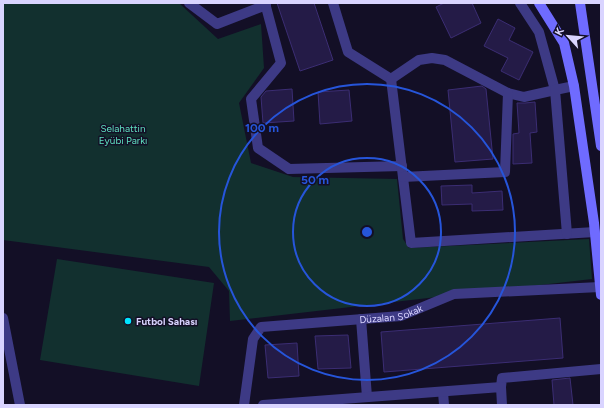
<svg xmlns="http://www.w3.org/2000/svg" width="604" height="408" viewBox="0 0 604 408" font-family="Figtree,sans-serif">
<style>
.green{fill:#12302f}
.building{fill:#241b47;stroke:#3b2d73}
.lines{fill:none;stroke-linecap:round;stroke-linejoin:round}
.minor{stroke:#3d3a85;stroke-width:10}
.secondary{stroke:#6f6bff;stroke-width:10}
.ring{fill:none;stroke:#2655da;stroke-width:2}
.poi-dot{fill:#00e5ff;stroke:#130f26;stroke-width:1.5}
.labels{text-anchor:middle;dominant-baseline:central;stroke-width:3;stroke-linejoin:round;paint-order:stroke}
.park-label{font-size:10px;fill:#5fe0c0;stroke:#130f26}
.street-label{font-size:10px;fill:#d9d4ff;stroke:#130f26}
.poi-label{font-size:10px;font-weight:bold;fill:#d9d4ff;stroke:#130f26;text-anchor:start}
.centre{fill:#2655da;stroke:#130f26;stroke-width:2}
.ring-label{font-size:12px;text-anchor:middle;font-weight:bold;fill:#2655da;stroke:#130f26;stroke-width:3;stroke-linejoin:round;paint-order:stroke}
</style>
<rect width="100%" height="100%" fill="#130f26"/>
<path class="green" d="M 3,3 L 179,3 L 218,39 L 261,24 L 264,68 L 239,103 L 251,163 L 293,177 L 397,179 L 403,239 L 409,248 L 589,239 L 592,279 L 230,321 L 229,291 L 209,267 L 3,240 Z
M 57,259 L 214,283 L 199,386 L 40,360 Z"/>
<path class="building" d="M 277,3 L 314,3 L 333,60 L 300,71 Z
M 444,3 L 472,3 L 481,23 L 451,38 L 436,7 Z
M 498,19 L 515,28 L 509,40 L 533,52 L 519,80 L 501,71 L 508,58 L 484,46 Z
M 482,86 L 486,89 L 493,159 L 455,162 L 448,90 Z
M 292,89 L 294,121 L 263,123 L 261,97 L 266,91 Z
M 349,90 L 352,121 L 320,124 L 318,92 Z
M 535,102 L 537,132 L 530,133 L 532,163 L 513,164 L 513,134 L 519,133 L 517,103 L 525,103 Z
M 472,185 L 472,193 L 502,191 L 503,210 L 472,211 L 472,204 L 442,205 L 441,186 Z
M 560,318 L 563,358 L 384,372 L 381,332 Z
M 348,335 L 351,368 L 318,369 L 315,336 Z
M 297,343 L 299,376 L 268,378 L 265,345 Z
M 570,378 L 573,405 L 554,405 L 552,380 Z"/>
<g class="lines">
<g class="minor">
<path d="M 189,3 L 217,24 L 266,5"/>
<path d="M 265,3 L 281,63 L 251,99 L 258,148 L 289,169 L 402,166"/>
<path d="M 333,3 L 348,52 L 391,79 L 411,243 L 595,232"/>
<path d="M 391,79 L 419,60 L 432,58 L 445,60 L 508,93 L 524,97 L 555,90 L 539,32 L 520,3"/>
<path d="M 403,177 L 505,172 L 508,93"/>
<path d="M 567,234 L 555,90 L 574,86"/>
<path d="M 3,318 L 20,405"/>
<path d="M 361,319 L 367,397"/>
<path d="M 501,387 L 502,378 L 601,369"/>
<path d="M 443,392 L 444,405"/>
<path id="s1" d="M 244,405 L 253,339 L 261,327 L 401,316 L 454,294 L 600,287"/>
<path d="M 263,405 L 501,387 L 502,405"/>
</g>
<path class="secondary" d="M 539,3 L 564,43 L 574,86 L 594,223 L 601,295
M 580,3 L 601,146"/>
</g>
<g class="ring">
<circle cx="367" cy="232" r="74"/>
<circle cx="367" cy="232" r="148"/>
</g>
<circle class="poi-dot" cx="128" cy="321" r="4"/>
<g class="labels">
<g class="park-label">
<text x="123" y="128">Selahattin<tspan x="123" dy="12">Eyübi Parkı</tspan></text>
</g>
<g class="street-label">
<text stroke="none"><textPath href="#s1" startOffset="212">Düzalan Sokak</textPath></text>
</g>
<g class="poi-label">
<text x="136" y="321">Futbol Sahası</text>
</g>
</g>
<circle cx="367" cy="232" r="6" class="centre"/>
<g class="ring-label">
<text x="262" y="132">100 m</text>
<text x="315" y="184">50 m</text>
</g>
<rect width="604" height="408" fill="none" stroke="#d9d4ff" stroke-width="8"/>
<g transform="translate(568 36) rotate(297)" stroke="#130f26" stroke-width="3" paint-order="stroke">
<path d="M0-3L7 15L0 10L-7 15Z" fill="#d9d4ff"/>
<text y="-6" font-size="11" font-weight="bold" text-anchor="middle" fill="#d9d4ff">K</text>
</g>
</svg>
